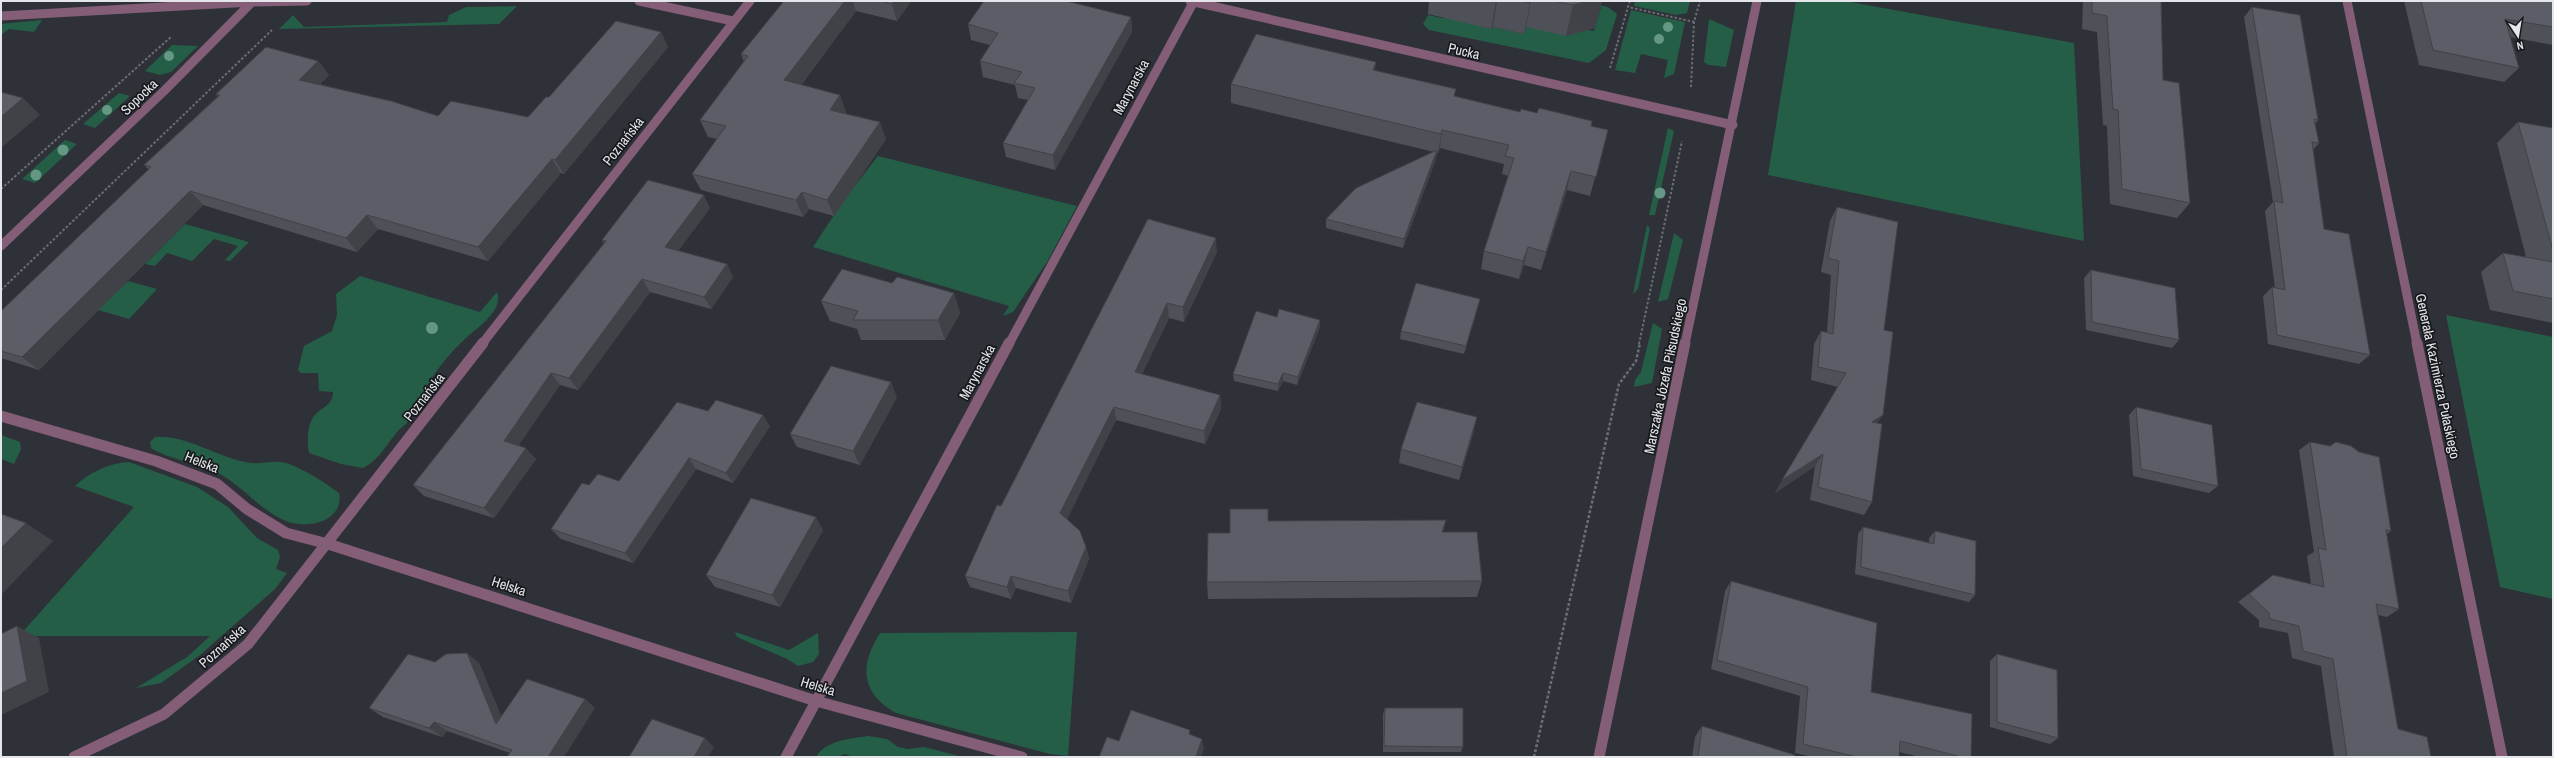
<svg xmlns="http://www.w3.org/2000/svg" width="2554" height="758" viewBox="0 0 2554 758" font-family="'Archivo Narrow',sans-serif">
<style>
.green{fill:#255e47}
.lines{fill:none;stroke-linecap:round;stroke-linejoin:round}
.path-far1{stroke:#6b6e74;stroke-width:2;stroke-dasharray:2.5 2;stroke-linecap:butt}
.path{stroke:#6b6e74;stroke-width:2.5;stroke-dasharray:3 2;stroke-linecap:butt}
.lane{stroke:#845d76;stroke-width:9}
.street-far1{stroke:#845d76;stroke-width:9}
.street{stroke:#845d76;stroke-width:11}
.tree{fill:#659884}
.wall{fill:#4e5158}
.shaded-wall{fill:#404247}
.building{fill:#5b5e66;stroke:#404247}
.labels{text-anchor:middle;dominant-baseline:central;stroke-width:3.5;stroke-linejoin:round;paint-order:stroke}
.street-label{font-size:14px;fill:#e4e6eb;stroke:#17191c}
</style>
<rect width="100%" height="100%" fill="#2e3138"/>
<path class="green" d="M 1635,1 L 1690,1 L 1687,13 L 1676,15 L 1634,6 Z
M 1796,1 L 1845,1 L 2074,43 L 2084,241 L 1768,175 Z
M 1599,5 L 1608,7 L 1617,14 L 1606,50 L 1589,63 L 1429,30 L 1423,24 L 1428,15 L 1442,18 L 1447,17 L 1491,29 L 1493,27 L 1524,34 L 1528,23 L 1594,31 L 1601,7 Z
M 517,6 L 499,24 L 279,29 L 293,15 L 304,27 L 447,22 L 449,15 L 466,7 Z
M 1631,10 L 1685,22 L 1674,74 L 1664,78 L 1668,60 L 1641,54 L 1635,73 L 1615,70 Z
M 1709,19 L 1734,30 L 1726,67 L 1709,65 L 1704,62 Z
M 42,20 L 34,32 L 9,29 L 1,35 L 1,24 Z
M 172,45 L 198,46 L 171,72 L 160,75 L 145,71 Z
M 119,93 L 130,96 L 95,128 L 83,124 Z
M 1668,128 L 1674,131 L 1655,215 L 1649,215 Z
M 65,140 L 77,144 L 35,183 L 22,179 Z
M 878,156 L 1077,206 L 1047,262 L 1013,312 L 1003,316 L 1009,306 L 813,247 L 846,197 Z
M 185,224 L 249,242 L 230,261 L 225,260 L 238,246 L 214,239 L 192,261 L 167,253 L 155,266 L 145,264 Z
M 1647,225 L 1650,228 L 1638,289 L 1633,294 Z
M 1674,233 L 1683,240 L 1668,299 L 1658,302 Z
M 360,276 L 480,312 L 497,292 C 504,312 476,328 464,340 C 452,351 441,364 432,378 C 424,390 418,405 407,413 L 412,416 C 409,423 402,426 397,432 C 386,445 380,459 363,468 L 341,464 L 309,453 C 307,442 307,425 314,416 C 321,407 333,406 333,392 L 319,391 L 318,373 L 301,373 L 298,370 L 304,346 L 332,331 L 337,315 L 336,294 Z
M 128,281 L 157,289 L 129,319 L 98,310 Z
M 2446,315 L 2553,337 L 2553,599 L 2500,587 Z
M 1653,323 L 1662,329 L 1652,383 L 1634,387 L 1635,380 L 1641,372 Z
M 1,435 L 20,442 L 21,449 L 14,464 L 1,459 Z
M 155,437 C 186,435 215,456 245,462 C 261,466 274,458 289,464 C 307,471 324,482 339,493 C 341,502 338,510 332,515 C 327,520 322,521 316,523 C 274,533 250,488 216,472 C 197,463 168,459 151,448 L 150,442 Z
M 129,462 L 197,487 L 228,507 L 257,538 L 278,550 L 280,557 L 276,569 L 287,573 L 275,589 L 200,655 L 161,683 L 136,688 L 187,657 L 210,636 L 19,636 L 134,507 L 75,486 C 90,472 109,463 129,462 Z
M 735,632 L 789,650 L 818,633 L 819,654 L 813,662 L 798,666 L 787,659 L 737,637 Z
M 1077,632 L 1068,756 L 1050,754 L 896,713 C 861,693 859,666 880,633 Z
M 868,736 L 887,739 L 898,747 L 908,749 L 924,747 L 963,757 L 853,757 L 845,754 L 837,757 L 816,757 C 826,740 850,739 868,736 Z"/>
<g class="lines">
<path class="path-far1" d="M 1630,1 L 1628,7 L 1694,22
M 1610,68 L 1628,7
M 1691,87 L 1694,22 L 1700,1
M 1,189 L 172,36
M 1,290 L 272,30
M 1639,344 L 1682,141"/>
<path class="path" d="M 1534,757 L 1619,384 L 1636,361 L 1640,343"/>
<path class="lane" d="M 1,16 L 252,2"/>
<path class="street-far1" d="M 639,1 L 733,21
M 1190,1 L 1733,125
M 2347,1 L 2417,344
M 1,246 L 164,91 L 252,2 L 307,1
M 482,344 L 750,1
M 1009,344 L 1194,1
M 1685,344 L 1757,1"/>
<path class="street" d="M 2417,343 L 2502,757
M 1,416 L 156,461 L 217,484 L 247,509 L 286,533 L 328,544 L 816,701 L 1022,757
M 74,757 L 164,714 L 248,644 L 483,343
M 786,757 L 1009,343
M 1599,757 L 1685,343"/>
</g>
<g class="tree">
<circle cx="1668" cy="27" r="5"/>
<circle cx="1659" cy="39" r="5"/>
<circle cx="169" cy="56" r="5"/>
<circle cx="107" cy="110" r="5"/>
<circle cx="63" cy="150" r="5.5"/>
<circle cx="36" cy="175" r="5.5"/>
<circle cx="1660" cy="193" r="5.5"/>
<circle cx="432" cy="328" r="6"/>
</g>
<path class="wall" d="M 784,1 L 911,1 L 897,21 L 856,11 L 801,85 L 846,112 L 845,113 L 886,139 L 834,216 L 809,209 L 803,217 L 701,190 L 692,174 L 717,139 L 708,137 L 700,120 L 744,62 L 741,54 Z
M 1429,1 L 1602,1 L 1595,28 L 1566,36 L 1526,27 L 1524,34 L 1493,27 L 1491,29 L 1428,14 Z
M 2083,1 L 2161,1 L 2163,80 L 2190,203 L 2177,218 L 2110,204 L 2107,126 L 2103,125 L 2097,32 L 2082,29 Z
M 2404,1 L 2553,1 L 2553,45 L 2510,37 L 2519,68 L 2504,82 L 2419,65 Z
M 2252,7 L 2318,120 L 2315,124 L 2319,143 L 2313,150 L 2324,229 L 2370,355 L 2359,364 L 2268,344 L 2263,296 L 2272,287 L 2275,288 L 2265,211 L 2273,202 L 2244,17 Z
M 1131,17 L 1132,32 L 1055,170 L 1006,157 L 1003,143 L 1028,100 L 1018,98 L 1015,85 L 983,77 L 980,61 L 990,45 L 971,40 L 968,24 Z
M 661,32 L 668,47 L 564,174 L 561,173 L 488,261 L 378,229 L 357,252 L 203,205 L 39,370 L 1,358 L 1,311 L 149,170 L 144,165 L 218,96 L 216,94 L 318,61 L 329,75 L 320,84 L 438,116 L 528,117 L 549,97 Z
M 1375,70 L 1455,96 L 1520,112 L 1591,126 L 1608,130 L 1590,196 L 1567,190 L 1541,270 L 1524,265 L 1519,279 L 1481,269 L 1484,251 L 1508,176 L 1502,174 L 1504,164 L 1440,148 L 1438,153 L 1437,153 L 1436,159 L 1403,248 L 1326,228 L 1326,219 L 1434,152 L 1231,103 L 1231,84 Z
M 2518,122 L 2553,128 L 2553,323 L 2490,310 L 2481,272 L 2503,253 L 2526,257 L 2497,143 Z
M 1837,207 L 1884,330 L 1883,415 L 1877,423 L 1872,502 L 1864,515 L 1810,500 L 1815,466 L 1775,493 L 1838,387 L 1811,380 L 1814,344 L 1821,331 L 1827,332 L 1831,275 L 1821,272 L 1830,221 Z
M 710,208 L 678,251 L 727,264 L 733,277 L 711,309 L 650,292 L 578,390 L 560,385 L 518,446 L 536,459 L 494,518 L 424,496 L 413,485 L 604,243 L 602,240 Z
M 1148,219 L 1217,252 L 1184,322 L 1169,318 L 1142,374 L 1220,395 L 1221,409 L 1205,444 L 1116,420 L 1067,519 L 1086,547 L 1089,559 L 1071,603 L 1016,588 L 1011,599 L 970,587 L 965,576 L 1001,506 Z
M 2091,270 L 2179,340 L 2172,348 L 2086,330 L 2084,278 Z
M 954,293 L 960,313 L 945,340 L 861,340 L 857,329 L 830,321 L 821,301 Z
M 1480,299 L 1478,307 L 1464,354 L 1400,339 L 1401,331 Z
M 1277,317 L 1320,320 L 1320,327 L 1297,385 L 1283,381 L 1278,391 L 1234,381 L 1233,374 Z
M 897,397 L 860,465 L 797,447 L 790,434 Z
M 2136,407 L 2218,486 L 2209,493 L 2133,476 L 2129,415 Z
M 770,426 L 733,483 L 696,469 L 633,563 L 561,539 L 551,529 L 589,485 L 619,481 Z
M 1474,431 L 1459,480 L 1399,463 L 1401,449 Z
M 2310,442 L 2391,531 L 2387,534 L 2399,609 L 2387,617 L 2378,615 L 2398,729 L 2431,757 L 2334,757 L 2321,666 L 2292,658 L 2288,633 L 2259,627 L 2259,620 L 2238,602 L 2273,575 L 2311,584 L 2307,556 L 2314,552 L 2299,450 Z
M 1446,520 L 1443,532 L 1482,581 L 1477,597 L 1208,599 L 1207,582 L 1230,533 L 1268,521 Z
M 1863,527 L 1929,543 L 1929,538 L 1935,531 L 1975,595 L 1969,602 L 1855,574 L 1858,534 Z
M 823,530 L 780,607 L 715,587 L 706,575 Z
M 1731,581 L 1871,692 L 1971,757 L 1920,757 L 1899,752 L 1899,757 L 1813,757 L 1795,753 L 1800,696 L 1711,669 L 1725,591 Z
M 1997,654 L 2058,738 L 2050,744 L 1990,727 L 1990,661 Z
M 435,662 L 479,663 L 501,716 L 585,699 L 595,708 L 510,753 L 447,731 L 442,737 L 383,717 L 369,708 Z
M 1385,708 L 1463,747 L 1461,752 L 1383,752 L 1383,714 Z
M 1702,726 L 1794,757 L 1692,757 L 1695,737 Z"/>
<path class="shaded-wall" d="M 845,1 L 853,1 L 856,11 L 791,97 L 784,80 Z
M 894,1 L 911,1 L 897,21 L 892,4 Z
M 1496,1 L 1497,1 L 1493,27 L 1491,29 Z
M 1531,1 L 1526,27 L 1524,34 L 1530,3 Z
M 1588,1 L 1602,1 L 1595,28 L 1566,36 L 1573,5 Z
M 1131,17 L 1132,32 L 1055,170 L 1053,155 Z
M 661,32 L 668,47 L 564,174 L 555,160 Z
M 318,61 L 329,75 L 310,94 L 299,80 Z
M 1376,62 L 1374,81 L 1373,70 Z
M 840,95 L 846,112 L 836,127 L 830,110 Z
M 23,98 L 40,115 L 1,148 L 1,117 Z
M 880,122 L 886,139 L 834,216 L 827,200 Z
M 1442,130 L 1440,148 L 1438,153 L 1441,134 Z
M 1437,150 L 1436,159 L 1403,248 L 1404,239 Z
M 552,159 L 561,173 L 488,261 L 478,247 Z
M 1571,171 L 1567,190 L 1541,270 L 1546,252 Z
M 190,191 L 203,205 L 39,370 L 22,357 Z
M 802,192 L 809,209 L 803,217 L 796,200 Z
M 704,195 L 710,208 L 672,259 L 665,247 Z
M 367,215 L 378,229 L 357,252 L 346,238 Z
M 1216,238 L 1217,252 L 1184,322 L 1183,307 Z
M 1528,247 L 1524,265 L 1519,279 L 1523,261 Z
M 727,264 L 733,277 L 711,309 L 704,297 Z
M 642,279 L 650,292 L 578,390 L 569,378 Z
M 954,293 L 960,313 L 945,340 L 938,320 Z
M 1480,299 L 1478,307 L 1464,354 L 1466,346 Z
M 1167,303 L 1169,318 L 1137,385 L 1135,372 Z
M 1320,320 L 1320,327 L 1297,385 L 1298,377 Z
M 551,373 L 560,385 L 514,452 L 504,441 Z
M 1283,373 L 1283,381 L 1278,391 L 1278,384 Z
M 891,382 L 897,397 L 860,465 L 853,451 Z
M 1220,395 L 1221,409 L 1205,444 L 1204,431 Z
M 1114,407 L 1116,420 L 1064,525 L 1060,513 Z
M 763,415 L 770,426 L 733,483 L 726,473 Z
M 1883,415 L 1874,428 L 1872,422 Z
M 1477,417 L 1474,431 L 1459,480 L 1462,467 Z
M 526,448 L 536,459 L 494,518 L 484,508 Z
M 1823,454 L 1815,466 L 1775,493 L 1782,480 Z
M 689,458 L 696,469 L 633,563 L 625,553 Z
M 816,517 L 823,530 L 780,607 L 772,595 Z
M 26,523 L 53,541 L 1,595 L 1,548 Z
M 1086,547 L 1089,559 L 1071,603 L 1068,591 Z
M 1011,576 L 1016,588 L 1011,599 L 1007,587 Z
M 17,626 L 39,638 L 49,692 L 1,715 L 1,693 Z
M 467,653 L 479,663 L 508,733 L 496,724 Z
M 585,699 L 595,708 L 564,757 L 547,757 Z
M 434,722 L 447,731 L 442,737 L 429,728 Z
M 705,738 L 714,747 L 708,757 L 694,757 Z
M 1202,739 L 1204,749 L 1201,757 L 1196,757 Z"/>
<path class="building" d="M 784,1 L 845,1 L 784,80 L 840,95 L 830,110 L 880,122 L 827,200 L 802,192 L 796,200 L 692,174 L 726,126 L 700,120 L 748,56 L 741,54 Z
M 880,1 L 894,1 L 892,4 Z
M 984,1 L 1066,1 L 1131,17 L 1053,155 L 1003,143 L 1035,88 L 1014,83 L 1022,72 L 980,61 L 998,33 L 968,24 Z
M 1521,1 L 1531,1 L 1530,3 Z
M 1553,1 L 1588,1 L 1573,5 Z
M 2092,1 L 2161,1 L 2163,80 L 2179,83 L 2190,203 L 2122,189 L 2118,110 L 2113,109 L 2107,16 L 2092,13 Z
M 2421,1 L 2553,1 L 2553,27 L 2505,19 L 2519,68 L 2433,50 Z
M 2252,7 L 2300,15 L 2318,120 L 2314,119 L 2319,143 L 2312,142 L 2324,229 L 2349,234 L 2370,355 L 2277,335 L 2272,287 L 2285,290 L 2274,201 L 2283,203 Z
M 616,21 L 661,32 L 555,160 L 552,159 L 478,247 L 367,215 L 346,238 L 190,191 L 22,357 L 1,351 L 1,311 L 151,167 L 144,165 L 220,95 L 216,94 L 266,47 L 318,61 L 299,80 L 391,101 L 438,116 L 451,101 L 528,117 L 546,97 L 549,97 Z
M 1256,34 L 1376,62 L 1373,70 L 1456,89 L 1454,96 L 1520,112 L 1521,109 L 1537,113 L 1539,108 L 1592,121 L 1591,126 L 1608,130 L 1596,177 L 1571,171 L 1546,252 L 1528,247 L 1523,261 L 1484,251 L 1514,158 L 1505,156 L 1509,145 L 1442,130 L 1441,134 L 1231,84 Z
M 1,92 L 23,98 L 1,117 Z
M 2518,122 L 2553,128 L 2553,251 Z
M 1437,150 L 1404,239 L 1326,219 L 1356,188 Z
M 648,180 L 704,195 L 665,247 L 727,264 L 704,297 L 642,279 L 569,378 L 551,373 L 504,441 L 526,448 L 484,508 L 413,485 L 606,241 L 602,240 Z
M 1837,207 L 1898,222 L 1884,330 L 1893,332 L 1883,415 L 1872,422 L 1882,424 L 1872,502 L 1818,487 L 1823,454 L 1782,480 L 1846,373 L 1818,367 L 1821,331 L 1833,334 L 1839,261 L 1828,258 Z
M 1148,219 L 1216,238 L 1183,307 L 1167,303 L 1135,372 L 1220,395 L 1204,431 L 1114,407 L 1060,513 L 1080,531 L 1086,547 L 1068,591 L 1011,576 L 1007,587 L 965,576 L 997,505 L 1001,506 Z
M 2503,253 L 2553,262 L 2553,299 L 2513,291 Z
M 842,269 L 892,283 L 897,277 L 954,293 L 938,320 L 853,320 L 858,311 L 821,301 Z
M 2091,270 L 2175,288 L 2179,340 L 2092,322 Z
M 1416,283 L 1480,299 L 1466,346 L 1401,331 Z
M 1279,309 L 1320,320 L 1298,377 L 1283,373 L 1278,384 L 1233,374 L 1256,311 L 1277,317 Z
M 831,366 L 891,382 L 853,451 L 790,434 Z
M 716,400 L 763,415 L 726,473 L 689,458 L 625,553 L 551,529 L 582,483 L 589,485 L 598,474 L 619,481 L 677,402 L 708,411 Z
M 1417,402 L 1477,417 L 1462,467 L 1401,449 Z
M 2136,407 L 2212,425 L 2218,486 L 2141,469 Z
M 2310,442 L 2330,446 L 2336,442 L 2351,446 L 2359,452 L 2379,457 L 2391,531 L 2386,530 L 2399,609 L 2376,604 L 2398,729 L 2427,737 L 2431,757 L 2347,757 L 2333,659 L 2303,651 L 2299,626 L 2270,619 L 2269,613 L 2249,594 L 2273,575 L 2324,587 L 2318,548 L 2326,550 Z
M 751,498 L 816,517 L 772,595 L 706,575 Z
M 1230,509 L 1268,509 L 1268,521 L 1446,520 L 1442,532 L 1477,532 L 1482,581 L 1207,582 L 1208,533 L 1230,533 Z
M 1,514 L 26,523 L 1,548 Z
M 1863,527 L 1934,544 L 1935,531 L 1976,541 L 1975,595 L 1861,567 Z
M 1731,581 L 1877,623 L 1871,692 L 1972,714 L 1971,757 L 1961,757 L 1900,741 L 1899,757 L 1857,757 L 1803,744 L 1808,687 L 1717,660 Z
M 17,626 L 27,681 L 1,693 L 1,634 Z
M 467,653 L 496,724 L 527,679 L 585,699 L 548,757 L 507,757 L 512,750 L 434,722 L 429,728 L 369,708 L 408,654 L 435,662 L 446,654 Z
M 1997,654 L 2057,670 L 2058,738 L 1997,722 Z
M 1385,708 L 1463,708 L 1463,747 L 1384,746 Z
M 1131,710 L 1190,730 L 1189,734 L 1202,739 L 1196,757 L 1099,757 L 1107,737 L 1119,741 Z
M 652,719 L 705,738 L 694,757 L 629,757 Z
M 1702,726 L 1795,755 L 1794,757 L 1698,757 Z"/>
<g class="labels">
<g class="street-label">
<text transform="translate(1464 51) rotate(13)">Pucka</text>
<text transform="translate(1131 87) rotate(-62)">Marynarska</text>
<text transform="translate(139 97) rotate(-44)">Sopocka</text>
<text transform="translate(623 141) rotate(-52)">Poznańska</text>
<text transform="translate(977 372) rotate(-62)">Marynarska</text>
<text transform="translate(1665 376) rotate(-78)">Marszałka Józefa Piłsudskiego</text>
<text transform="translate(2438 376) rotate(78)">Generała Kazimierza Pułaskiego</text>
<text transform="translate(424 397) rotate(-52)">Poznańska</text>
<text transform="translate(202 462) rotate(22)">Helska</text>
<text transform="translate(509 586) rotate(18)">Helska</text>
<text transform="translate(222 646) rotate(-42)">Poznańska</text>
<text transform="translate(818 686) rotate(17)">Helska</text>
</g>
</g>
<rect width="2554" height="758" fill="none" stroke="#e4e6eb" stroke-width="4"/>
<g transform="translate(2518 36) rotate(168)" stroke="#17191c" stroke-width="3" paint-order="stroke">
<path d="M0-3L7 15L0 10L-7 15Z" fill="#e4e6eb"/>
<text y="-6" font-size="11" font-weight="bold" text-anchor="middle" fill="#e4e6eb">N</text>
</g>
</svg>
